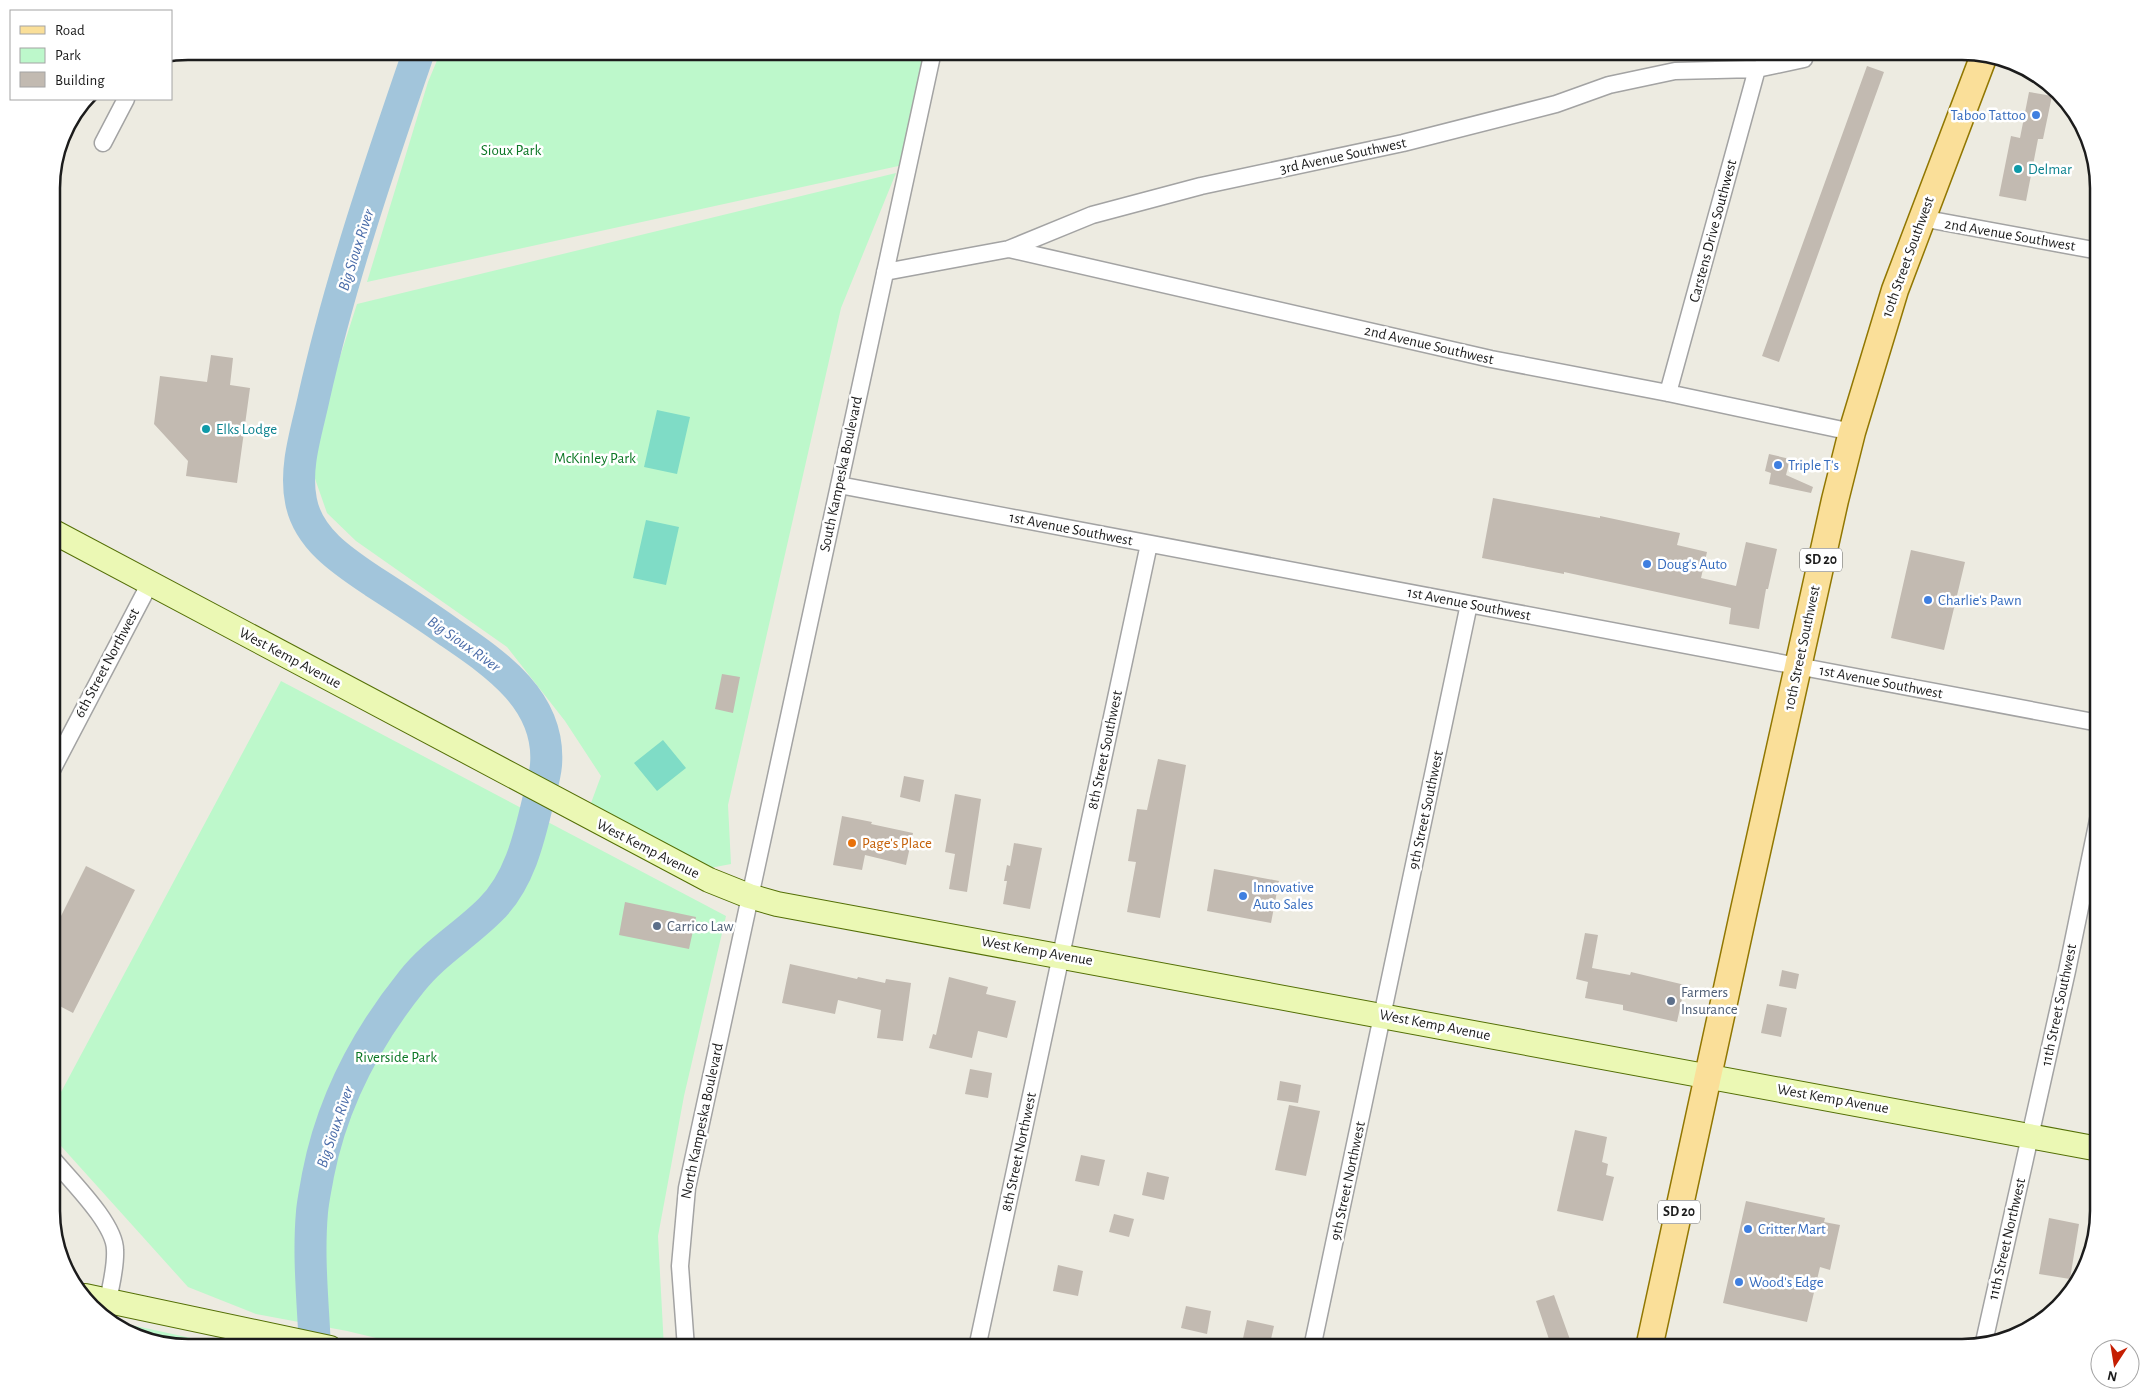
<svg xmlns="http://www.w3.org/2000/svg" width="2150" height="1399" viewBox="0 0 2150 1399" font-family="'Alegreya Sans',sans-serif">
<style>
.park{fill:#bdf8cb}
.pitch{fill:#7fdcc6}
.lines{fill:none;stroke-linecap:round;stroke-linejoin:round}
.river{stroke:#a2c5db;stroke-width:32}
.building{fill:#c2bab1}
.street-casing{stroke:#a3a3a3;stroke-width:19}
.secondary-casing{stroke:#546f06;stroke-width:26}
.primary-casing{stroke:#917702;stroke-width:29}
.street{stroke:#fff;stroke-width:16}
.secondary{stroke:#ebf8b4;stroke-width:24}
.primary{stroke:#fadf99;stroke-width:26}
.shop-dot{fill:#3f7fe0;stroke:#fff;stroke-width:2}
.culture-dot{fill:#0f9aa8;stroke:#fff;stroke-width:2}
.food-dot{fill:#e8710a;stroke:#fff;stroke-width:2}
.service-dot{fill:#5c6f8a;stroke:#fff;stroke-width:2}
.labels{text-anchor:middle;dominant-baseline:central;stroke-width:5;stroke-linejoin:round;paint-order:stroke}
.shield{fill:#fff;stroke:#606060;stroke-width:1}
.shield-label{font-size:14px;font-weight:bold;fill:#1c1c1c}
.shop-label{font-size:15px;fill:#366cbe;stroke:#fff;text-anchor:start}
.park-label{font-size:15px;fill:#0c7725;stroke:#fff}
.street-label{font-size:15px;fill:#1c1c1c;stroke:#fff}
.culture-label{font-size:15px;fill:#0d838f;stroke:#fff;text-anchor:start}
.food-label{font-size:15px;fill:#c56008;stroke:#fff;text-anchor:start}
.service-label{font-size:15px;fill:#4e5e75;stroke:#fff;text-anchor:start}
.water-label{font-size:16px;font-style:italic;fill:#4a6ca9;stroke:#fff}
.rim{fill:none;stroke:#1c1c1c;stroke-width:2.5}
</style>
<rect width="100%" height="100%" fill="#edebe1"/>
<path class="park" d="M 441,51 L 927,51 L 903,165 L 367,282 L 428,82 Z
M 896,173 L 841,308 L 728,805 L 731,864 L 710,868 L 591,803 L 601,776 L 565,721 L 507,647 L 356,541 L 327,513 L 313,473 L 311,447 L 357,304 Z
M 281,681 L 726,916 L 684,1096 L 658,1236 L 664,1348 L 418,1348 L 347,1331 L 256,1314 L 188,1287 L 52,1136 L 52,1109 Z
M 108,1320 L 237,1348 L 188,1348 L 112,1325 Z"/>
<path class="pitch" d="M 657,410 L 690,417 L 677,474 L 644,467 Z
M 646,520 L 679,527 L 666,585 L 633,578 Z
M 663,740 L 686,768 L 657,791 L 634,763 Z"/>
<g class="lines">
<path class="river" d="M 315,1348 C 313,1303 308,1257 312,1212 C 313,1200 316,1187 318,1175 C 332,1103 366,1038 412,981 C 434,953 465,935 490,910 C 519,882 529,839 538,801 C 541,789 545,777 546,765 C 551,701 496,664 449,632 C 425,615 399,598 374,582 C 344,562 308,539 301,501 C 294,467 307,430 314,397 C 340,281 380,164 419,51"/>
</g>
<path class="building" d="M 1867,66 L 1884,72 L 1779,362 L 1762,356 Z
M 2029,92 L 2052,96 L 2043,139 L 2038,139 L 2026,201 L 1999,196 L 2011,136 L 2020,138 Z
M 211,355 L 233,358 L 230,385 L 250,388 L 237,483 L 186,476 L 188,461 L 154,424 L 160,376 L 207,382 Z
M 1769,454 L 1790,459 L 1786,475 L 1813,487 L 1811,493 L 1769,484 L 1771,473 L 1765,471 Z
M 1493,498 L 1600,518 L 1600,516 L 1680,533 L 1677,545 L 1707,552 L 1701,578 L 1736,586 L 1746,542 L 1777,549 L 1768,589 L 1766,589 L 1759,629 L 1729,624 L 1731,608 L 1564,572 L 1564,574 L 1482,558 Z
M 1911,550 L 1965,562 L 1944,650 L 1891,638 Z
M 722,674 L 740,677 L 733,713 L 715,709 Z
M 1158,759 L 1186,765 L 1160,918 L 1127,912 L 1136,862 L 1128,861 L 1137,809 L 1147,810 Z
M 904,776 L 924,780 L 920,802 L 900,797 Z
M 955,794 L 981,799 L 967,892 L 949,889 L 955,854 L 945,852 Z
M 842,816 L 872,822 L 871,824 L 913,833 L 906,865 L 865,855 L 862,870 L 833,865 Z
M 1014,843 L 1042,848 L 1030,909 L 1003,904 L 1007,881 L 1004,881 L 1007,865 L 1010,866 Z
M 86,866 L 135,890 L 73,1013 L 52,1002 L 52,934 Z
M 1214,869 L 1279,881 L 1271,923 L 1207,911 Z
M 625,902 L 696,917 L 689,949 L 619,935 Z
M 1585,933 L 1598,935 L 1592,968 L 1630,975 L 1631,972 L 1685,985 L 1677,1022 L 1623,1010 L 1623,1005 L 1585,998 L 1588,982 L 1576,979 Z
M 790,964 L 857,979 L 858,977 L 885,983 L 886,979 L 911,983 L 903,1041 L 877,1038 L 881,1010 L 838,1000 L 835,1014 L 782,1003 Z
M 1782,970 L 1799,974 L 1796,989 L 1779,986 Z
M 949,977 L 988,987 L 986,994 L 1016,1001 L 1007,1038 L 978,1031 L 972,1058 L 929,1048 L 933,1034 L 936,1035 Z
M 1767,1004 L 1787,1008 L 1781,1037 L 1761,1033 Z
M 970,1069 L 992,1073 L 988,1098 L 965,1094 Z
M 1280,1081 L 1301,1085 L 1298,1103 L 1277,1100 Z
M 1289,1105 L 1320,1111 L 1306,1176 L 1275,1170 Z
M 1575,1130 L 1607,1137 L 1602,1162 L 1608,1164 L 1606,1175 L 1614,1177 L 1603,1221 L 1557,1211 Z
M 1081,1155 L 1105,1160 L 1099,1186 L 1075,1181 Z
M 1147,1172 L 1169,1177 L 1164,1200 L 1142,1195 Z
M 1746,1201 L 1825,1218 L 1824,1222 L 1840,1225 L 1830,1270 L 1820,1267 L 1807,1322 L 1723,1303 Z
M 1114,1214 L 1134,1219 L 1129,1237 L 1109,1232 Z
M 2049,1218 L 2079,1224 L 2070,1279 L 2039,1274 Z
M 1058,1265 L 1083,1271 L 1078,1296 L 1053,1291 Z
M 1554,1295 L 1573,1348 L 1552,1348 L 1536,1301 Z
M 1186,1306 L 1211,1311 L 1207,1334 L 1181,1328 Z
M 1247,1320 L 1274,1326 L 1269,1348 L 1242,1343 Z"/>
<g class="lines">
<defs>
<path id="street" d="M 103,143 L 126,99
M 1921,218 L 2099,251
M 1009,249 L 1491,359 L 1668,393 L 1852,432
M 885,272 L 1009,249 L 1092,215 L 1201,186 L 1403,143 L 1556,104 L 1609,85 L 1675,71 L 1757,69 L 1804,59
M 1668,393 L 1757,69
M 839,485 L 2099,723
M 52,770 L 150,583
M 52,1158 C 69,1179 115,1223 115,1250 C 116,1267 111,1284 108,1301
M 1984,1342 L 2067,971 L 2099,815
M 686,1348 L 680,1266 L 687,1188 L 933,51
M 977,1348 L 1149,544
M 1312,1348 L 1469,604"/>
<path id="secondary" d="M 52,531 L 709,880 L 749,896 L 777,904 L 2099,1149
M 85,1296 L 330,1348"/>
<path id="primary" d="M 1649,1348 L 1744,910 L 1835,500 L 1852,432 L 1895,290 L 1983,58"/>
</defs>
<use href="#street" class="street-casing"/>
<use href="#secondary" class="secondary-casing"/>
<use href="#primary" class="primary-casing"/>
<use href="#street" class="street"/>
<use href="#secondary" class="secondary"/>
<use href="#primary" class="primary"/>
</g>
<g class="shop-dot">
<circle cx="2036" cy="115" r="5"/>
<circle cx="1778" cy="465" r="5"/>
<circle cx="1647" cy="564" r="5"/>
<circle cx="1928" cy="600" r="5"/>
<circle cx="1243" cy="896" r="5"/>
<circle cx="1748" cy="1229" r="5"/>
<circle cx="1739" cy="1282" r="5"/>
</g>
<g class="culture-dot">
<circle cx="2018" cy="169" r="5"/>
<circle cx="206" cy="429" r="5"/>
</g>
<circle class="food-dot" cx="852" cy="843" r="5"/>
<g class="service-dot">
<circle cx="657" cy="926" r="5"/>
<circle cx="1671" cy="1001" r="5"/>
</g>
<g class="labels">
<g class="shield">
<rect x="1800" y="548.5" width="42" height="23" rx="4"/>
<rect x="1658" y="1200.5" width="42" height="23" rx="4"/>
</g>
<g class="shield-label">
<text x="1821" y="560">SD 20</text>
<text x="1679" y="1212">SD 20</text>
</g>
<g class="shop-label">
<text x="2026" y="115" text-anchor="end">Taboo Tattoo</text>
<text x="1788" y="465">Triple T's</text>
<text x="1657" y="564">Doug's Auto</text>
<text x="1938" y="600">Charlie's Pawn</text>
<text x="1253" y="887">Innovative<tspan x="1253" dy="17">Auto Sales</tspan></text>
<text x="1758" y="1229">Critter Mart</text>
<text x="1749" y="1282">Wood's Edge</text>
</g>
<g class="park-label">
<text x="511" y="150">Sioux Park</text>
<text x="595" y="458">McKinley Park</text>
<text x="396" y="1057">Riverside Park</text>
</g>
<g class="street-label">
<text transform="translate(1343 156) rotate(-12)">3rd Avenue Southwest</text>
<text transform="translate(1713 231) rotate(-75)">Carstens Drive Southwest</text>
<text transform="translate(2010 235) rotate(10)">2nd Avenue Southwest</text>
<text transform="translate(1908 257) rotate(-70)">10th Street Southwest</text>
<text transform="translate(1429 345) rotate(13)">2nd Avenue Southwest</text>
<text transform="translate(841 474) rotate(-78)">South Kampeska Boulevard</text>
<text transform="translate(1071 529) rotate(11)">1st Avenue Southwest</text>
<text transform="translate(1469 604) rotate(11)">1st Avenue Southwest</text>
<text transform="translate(1802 648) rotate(-78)">10th Street Southwest</text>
<text transform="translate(290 658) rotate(28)">West Kemp Avenue</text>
<text transform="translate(107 663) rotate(-62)">6th Street Northwest</text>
<text transform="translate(1881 682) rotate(11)">1st Avenue Southwest</text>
<text transform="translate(1105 750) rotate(-78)">8th Street Southwest</text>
<text transform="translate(1426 810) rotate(-78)">9th Street Southwest</text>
<text transform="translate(648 849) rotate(27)">West Kemp Avenue</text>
<text transform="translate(1037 951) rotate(10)">West Kemp Avenue</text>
<text transform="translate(2059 1005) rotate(-78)">11th Street Southwest</text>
<text transform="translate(1435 1025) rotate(11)">West Kemp Avenue</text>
<text transform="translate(1833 1099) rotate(10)">West Kemp Avenue</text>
<text transform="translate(702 1121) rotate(-78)">North Kampeska Boulevard</text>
<text transform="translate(1019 1152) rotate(-78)">8th Street Northwest</text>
<text transform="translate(1348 1181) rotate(-78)">9th Street Northwest</text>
<text transform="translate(2007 1239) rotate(-77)">11th Street Northwest</text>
</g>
<g class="culture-label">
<text x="2028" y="169">Delmar</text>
<text x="216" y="429">Elks Lodge</text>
</g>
<g class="food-label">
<text x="862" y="843">Page's Place</text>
</g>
<g class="service-label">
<text x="667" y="926">Carrico Law</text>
<text x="1681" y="992">Farmers<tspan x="1681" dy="17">Insurance</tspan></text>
</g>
<g class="water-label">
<text transform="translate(356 250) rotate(-72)">Big Sioux River</text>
<text transform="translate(464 644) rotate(35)">Big Sioux River</text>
<text transform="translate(335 1127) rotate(-71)">Big Sioux River</text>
</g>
</g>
<path d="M0 0H2150V1399H0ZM188 60H1962A128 128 0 0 1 2090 188V1211A128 128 0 0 1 1962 1339H188A128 128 0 0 1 60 1211V188A128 128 0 0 1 188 60Z" fill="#fff" fill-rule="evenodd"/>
<path class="rim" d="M188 60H1962A128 128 0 0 1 2090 188V1211A128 128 0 0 1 1962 1339H188A128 128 0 0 1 60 1211V188A128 128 0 0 1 188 60Z"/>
<rect x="10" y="10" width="162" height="90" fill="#ffffff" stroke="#a4a4a4"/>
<rect x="20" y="26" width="25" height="8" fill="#fadf99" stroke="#a4a4a4"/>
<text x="55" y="35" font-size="15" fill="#1c1c1c">Road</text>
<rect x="20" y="48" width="25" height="15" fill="#bdf8cb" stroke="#a4a4a4"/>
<text x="55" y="60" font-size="15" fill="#1c1c1c">Park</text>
<rect x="20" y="72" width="25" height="15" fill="#c2bab1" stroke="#a4a4a4"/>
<text x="55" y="85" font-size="15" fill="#1c1c1c">Building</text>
<g transform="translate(2115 1364) rotate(192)"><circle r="24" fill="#ffffff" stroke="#a4a4a4"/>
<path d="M0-4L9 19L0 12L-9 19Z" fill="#c51f03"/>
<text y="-8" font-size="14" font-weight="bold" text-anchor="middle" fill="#1c1c1c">N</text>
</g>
</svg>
